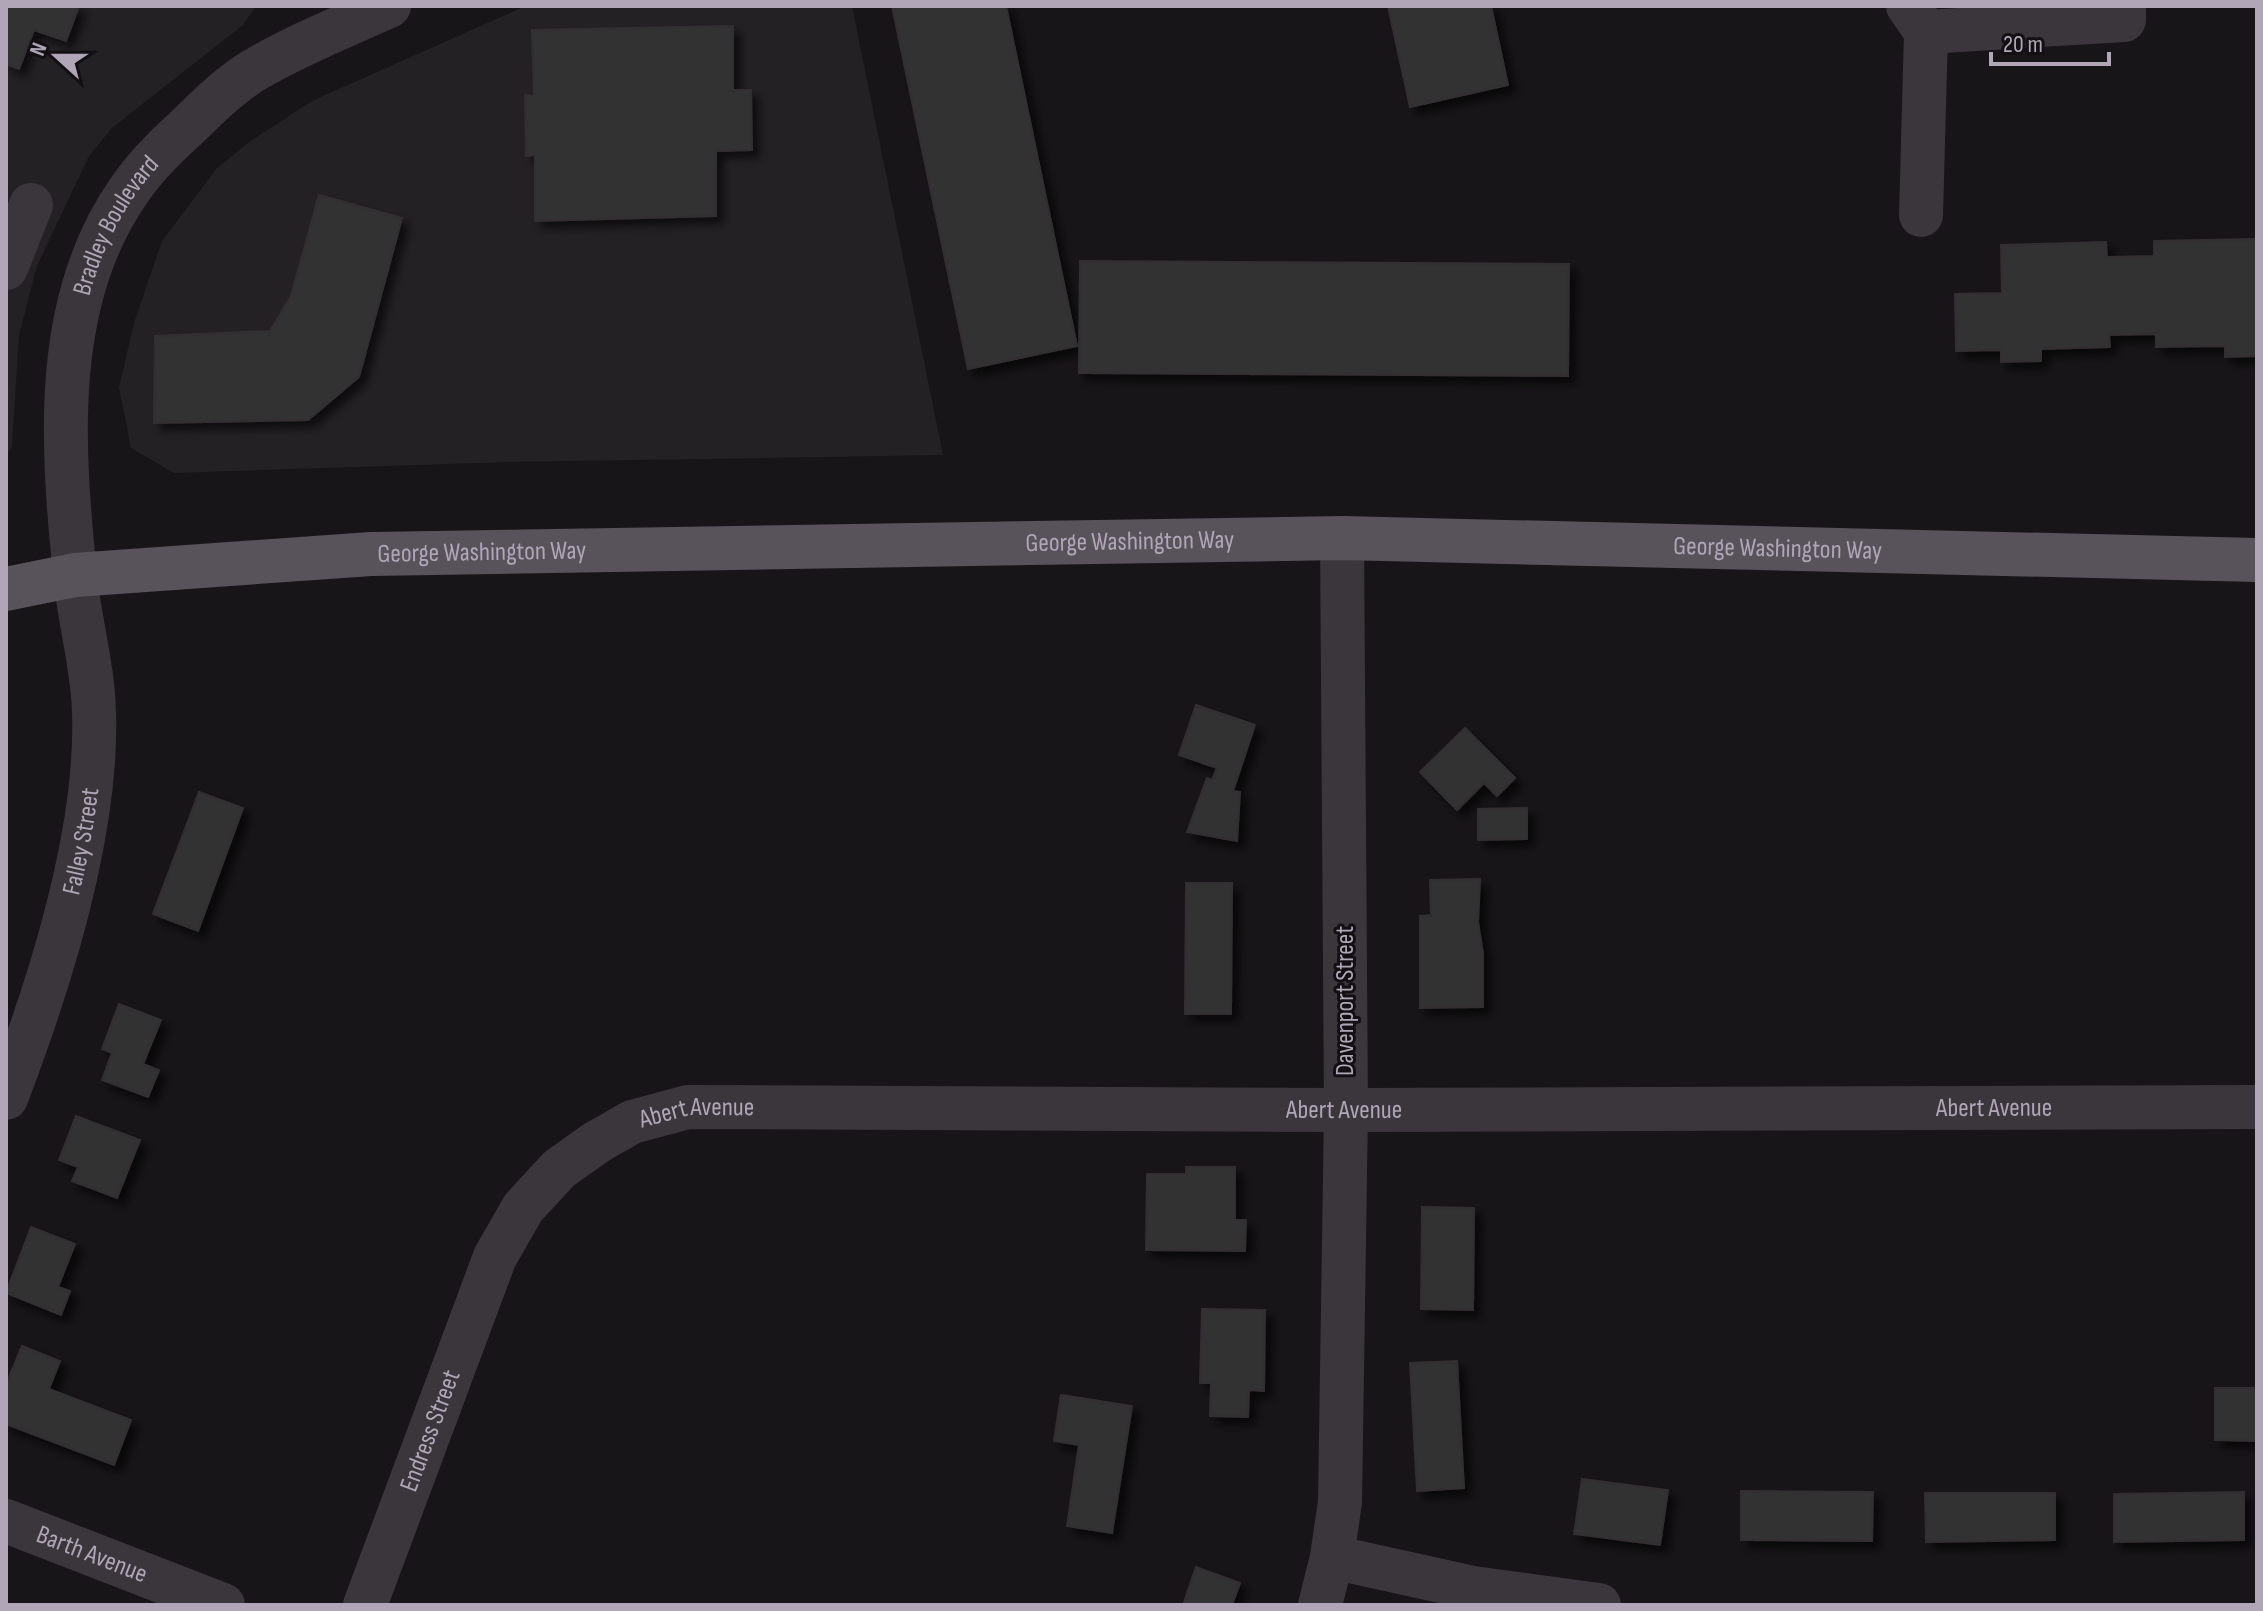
<svg xmlns="http://www.w3.org/2000/svg" width="2263" height="1611" viewBox="0 0 2263 1611" font-family="'Sofia Sans Condensed',sans-serif">
<style>
.built{fill:#242124}
.building{fill:#333033;stroke:#332f33;stroke-width:2;filter:url(#shadow)}
.lines{fill:none;stroke-linecap:round;stroke-linejoin:round}
.minor{stroke:#3b363c;stroke-width:44}
.major{stroke:#58525b;stroke-width:44}
.labels{text-anchor:middle;dominant-baseline:central;stroke-width:6;stroke-linejoin:round;paint-order:stroke}
.street-label{font-size:26px;fill:#b0a6b8;stroke:#121012}
</style>
<defs>
<filter id="shadow"><feDropShadow dx="7" dy="7" stdDeviation="4" flood-color="#0009"/></filter>
</defs>
<rect width="100%" height="100%" fill="#171517"/>
<path class="built" d="M 6,6 L 256,6 L 243,25 L 112,128 L 89,156 L 37,266 L 19,335 L 12,447 L 6,455 Z
M 526,6 L 852,6 L 943,455 L 509,462 L 174,473 L 131,448 L 119,387 L 134,323 L 162,241 L 217,168 L 252,140 L 312,101 Z"/>
<path class="building" d="M 6,6 L 79,6 L 66,41 L 34,30 L 19,69 L 6,64 Z
M 892,6 L 1006,6 L 1077,346 L 968,369 Z
M 1388,6 L 1491,6 L 1508,85 L 1410,107 Z
M 733,26 L 733,90 L 751,90 L 752,150 L 716,151 L 716,216 L 535,221 L 535,155 L 526,156 L 525,95 L 534,96 L 532,30 Z
M 319,195 L 402,218 L 359,377 L 308,420 L 154,423 L 155,336 L 270,331 L 291,296 Z
M 2257,239 L 2257,356 L 2225,357 L 2225,346 L 2156,347 L 2156,334 L 2109,335 L 2110,347 L 2041,349 L 2041,361 L 2001,362 L 2001,350 L 1956,351 L 1955,294 L 2002,293 L 2001,245 L 2106,242 L 2107,257 L 2154,256 L 2154,241 Z
M 1080,261 L 1569,264 L 1568,376 L 1079,373 Z
M 1196,705 L 1255,725 L 1233,791 L 1240,792 L 1237,841 L 1187,832 L 1207,778 L 1212,780 L 1217,768 L 1179,755 Z
M 1465,728 L 1515,778 L 1497,796 L 1484,783 L 1457,810 L 1420,772 Z
M 199,792 L 243,808 L 198,931 L 153,914 Z
M 1527,808 L 1527,839 L 1478,840 L 1478,809 Z
M 1480,879 L 1478,922 L 1483,954 L 1483,1007 L 1420,1008 L 1420,916 L 1431,915 L 1430,880 Z
M 1186,883 L 1232,883 L 1231,1014 L 1185,1014 Z
M 119,1004 L 161,1020 L 143,1064 L 159,1070 L 148,1097 L 102,1080 L 112,1053 L 102,1049 Z
M 76,1116 L 140,1140 L 117,1198 L 72,1181 L 78,1167 L 59,1160 Z
M 1186,1167 L 1235,1167 L 1235,1220 L 1246,1220 L 1245,1251 L 1146,1250 L 1147,1174 L 1186,1174 Z
M 1422,1207 L 1474,1208 L 1473,1310 L 1421,1309 Z
M 31,1227 L 75,1244 L 58,1287 L 70,1291 L 61,1315 L 6,1293 Z
M 1202,1309 L 1265,1310 L 1264,1391 L 1249,1390 L 1248,1417 L 1210,1416 L 1211,1383 L 1200,1383 Z
M 22,1346 L 60,1361 L 49,1389 L 131,1420 L 114,1465 L 6,1424 L 6,1385 Z
M 1457,1361 L 1464,1488 L 1417,1491 L 1410,1363 Z
M 2215,1388 L 2257,1388 L 2257,1441 L 2215,1440 Z
M 1061,1395 L 1132,1406 L 1112,1533 L 1067,1526 L 1079,1445 L 1054,1441 Z
M 1582,1479 L 1668,1490 L 1660,1545 L 1574,1534 Z
M 1741,1491 L 1873,1492 L 1872,1541 L 1741,1540 Z
M 2244,1492 L 2244,1540 L 2114,1542 L 2114,1494 Z
M 1925,1493 L 2055,1493 L 2055,1540 L 1926,1542 Z
M 1196,1567 L 1240,1583 L 1232,1605 L 1183,1605 Z"/>
<g class="lines">
<g class="minor">
<path d="M 1908,6 L 1926,32 L 1921,215"/>
<path d="M 1926,32 L 2124,20 L 2124,6"/>
<path d="M 6,268 L 31,205"/>
<path id="s1" d="M 6,1098 C 49,986 98,832 94,712 C 93,666 79,620 75,574 C 62,446 51,300 130,189 C 145,167 165,147 185,129 C 207,108 231,83 258,68 C 299,44 345,26 389,6"/>
<path id="s2" d="M 6,1521 L 223,1605"/>
<path d="M 1332,1557 L 1473,1588 L 1599,1605"/>
<path id="s3" d="M 365,1605 L 495,1257 L 523,1208 L 559,1169 L 597,1142 L 632,1122 L 688,1107 L 1346,1110 L 2257,1107"/>
<path d="M 1320,1605 L 1332,1557 L 1340,1502 L 1346,1110 L 1342,538"/>
</g>
<path class="major" id="s4" d="M 6,589 L 75,575 L 371,554 L 1342,538 L 2257,560"/>
</g>
<g class="labels">
<g class="street-label">
<text stroke="none"><textPath href="#s1" startOffset="896">Bradley Boulevard</textPath></text>
<text stroke="none"><textPath href="#s4" startOffset="1126">George Washington Way</textPath></text>
<text stroke="none"><textPath href="#s4" startOffset="1774">George Washington Way</textPath></text>
<text stroke="none"><textPath href="#s4" startOffset="478">George Washington Way</textPath></text>
<text stroke="none"><textPath href="#s1" startOffset="268">Falley Street</textPath></text>
<text transform="translate(1345 1001) rotate(-90)">Davenport Street</text>
<text stroke="none"><textPath href="#s3" startOffset="1932">Abert Avenue</textPath></text>
<text stroke="none"><textPath href="#s3" startOffset="1282">Abert Avenue</textPath></text>
<text stroke="none"><textPath href="#s3" startOffset="634">Abert Avenue</textPath></text>
<text stroke="none"><textPath href="#s3" startOffset="186">Endress Street</textPath></text>
<text stroke="none"><textPath href="#s2" startOffset="92">Barth Avenue</textPath></text>
</g>
</g>
<rect width="2263" height="1611" fill="none" stroke="#b0a6b8" stroke-width="16"/>
<g transform="translate(56 56) rotate(291)" stroke="#121012" stroke-width="6" paint-order="stroke">
<path d="M0-6L14 30L0 20L-14 30Z" fill="#b0a6b8"/>
<text y="-12" font-size="22" font-weight="bold" text-anchor="middle" fill="#b0a6b8">N</text>
</g>
<path d="M1991 52v12h118v-12" fill="none" stroke="#b0a6b8" stroke-width="4"/>
<text x="2003" y="52" font-size="24" fill="#b0a6b8" stroke="#121012" stroke-width="6" paint-order="stroke">20 m</text>
</svg>
